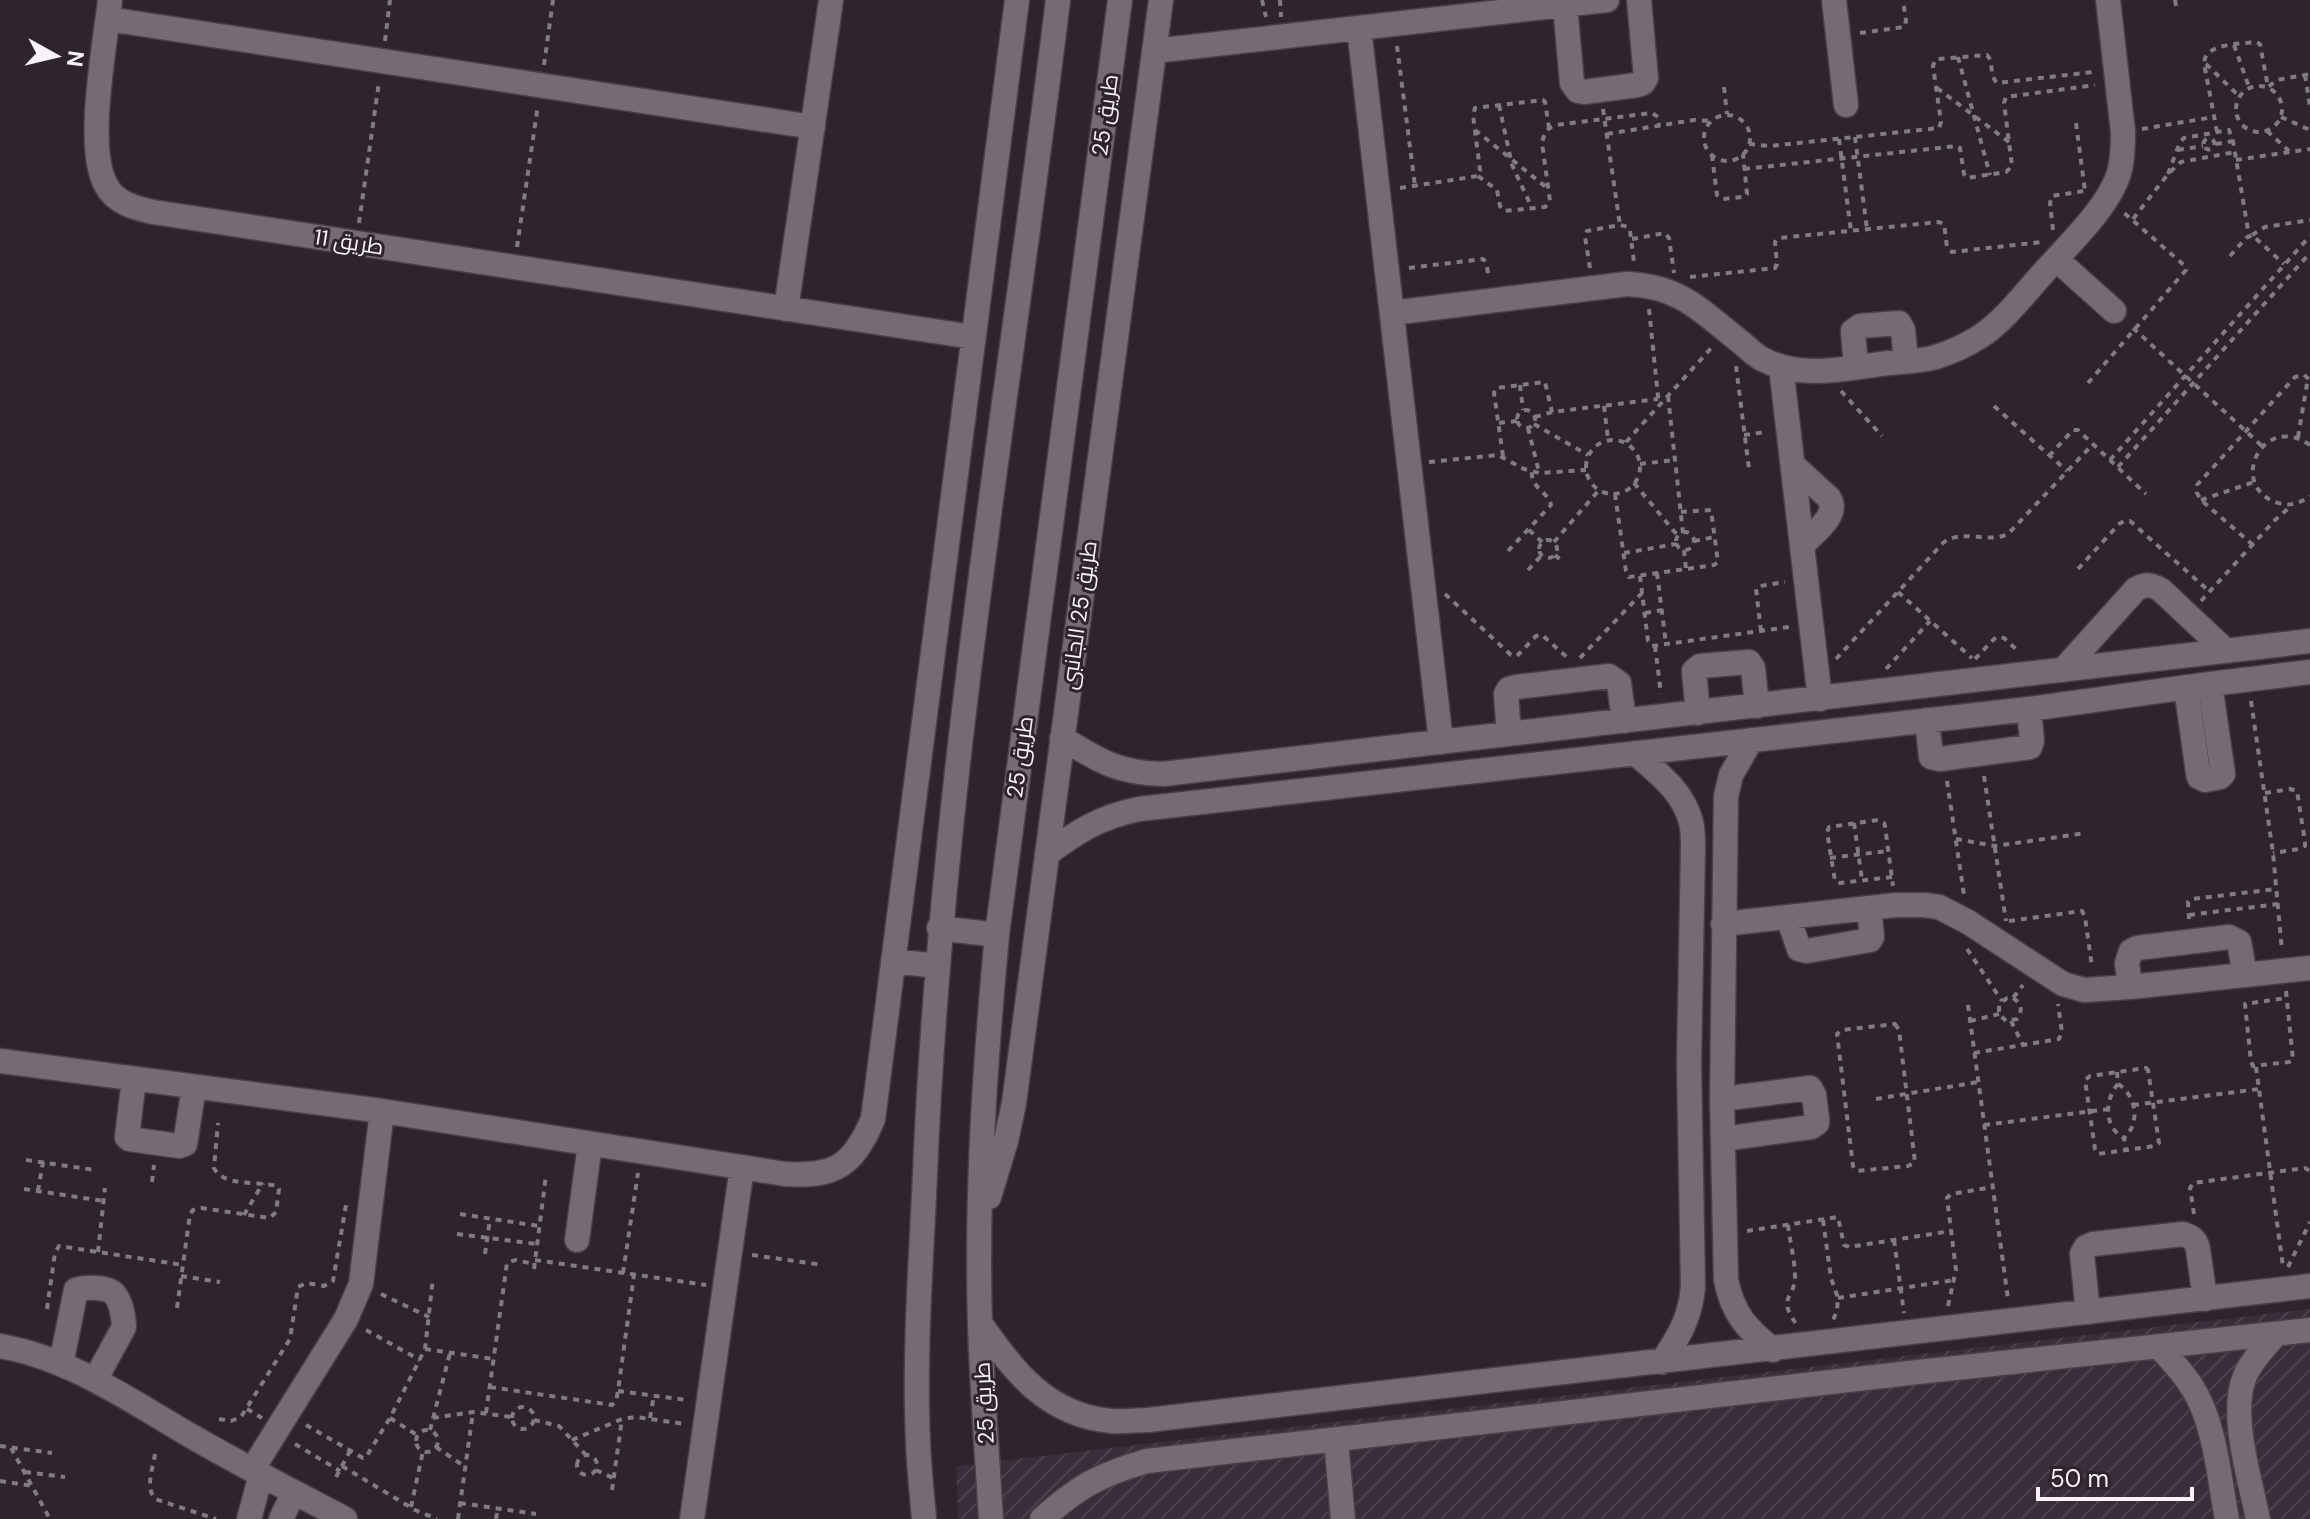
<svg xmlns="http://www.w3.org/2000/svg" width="2310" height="1519" viewBox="0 0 2310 1519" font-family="'DM Sans',Cairo,sans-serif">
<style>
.industrial{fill:url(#industrial-furrows)}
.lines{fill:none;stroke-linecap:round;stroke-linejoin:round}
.minor-casing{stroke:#483f47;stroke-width:27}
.path{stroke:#837b82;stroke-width:4;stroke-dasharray:6 6;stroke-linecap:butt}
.minor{stroke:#766b75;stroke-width:24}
.labels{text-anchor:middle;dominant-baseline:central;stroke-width:6;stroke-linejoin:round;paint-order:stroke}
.street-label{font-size:22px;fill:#f9f2f8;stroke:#2e242d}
</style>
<defs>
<pattern id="industrial-furrows" width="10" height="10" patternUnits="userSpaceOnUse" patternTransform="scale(2)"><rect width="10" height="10" fill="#3b2c39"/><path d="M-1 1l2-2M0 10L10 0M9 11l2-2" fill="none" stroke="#4e414d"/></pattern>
</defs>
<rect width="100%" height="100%" fill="#2e242d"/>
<path class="industrial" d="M 2310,1309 L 2310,1519 L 958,1519 L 956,1466 Z"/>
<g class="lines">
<defs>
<path id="minor" d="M 110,0 C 105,45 85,148 106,185 C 115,203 135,208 153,212 L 973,337
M 1834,0 L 1846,105
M 1565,5 L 1572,83 L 1578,91 L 1584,92 L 1637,85 L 1643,83 L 1646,78 L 1639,0
M 108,19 L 813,127
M 1359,28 L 1441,742
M 1154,51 L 1607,0
M 2056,259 L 2114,311
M 786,309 L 831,0
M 1392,313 L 1627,284 C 1679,286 1699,309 1738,340 C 1746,346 1753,354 1762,359 C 1801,380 1847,368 1888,363 C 1904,362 1921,361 1936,357 C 1952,352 1967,345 1981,336 C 2005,320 2025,293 2045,271 C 2069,244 2112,204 2120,169 C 2123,157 2123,145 2123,132 L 2108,0
M 1781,367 L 1820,699
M 1856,367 L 1853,331 L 1860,326 L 1899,323 L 1903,330 L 1906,361
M 1793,465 L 1829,498 C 1840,515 1814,533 1802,545
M 2063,670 L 2136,589 C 2146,584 2151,584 2161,590 L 2225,650
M 2186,687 L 2198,773 L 2199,777 L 2205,780 L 2220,777 L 2223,774 L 2210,684
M 1698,713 L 1694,671 L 1700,666 L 1749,662 L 1753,668 L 1757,706
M 1927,720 L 1931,757 L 1940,759 L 2030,747 L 2032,741 L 2029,709
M 1509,734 L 1506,694 L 1509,689 L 1516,687 L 1609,676 L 1619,683 L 1624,721
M 1062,738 C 1099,761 1118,773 1163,774 L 2310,641
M 1751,740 L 1731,775 L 1726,796 L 1722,1099 L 1726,1280 C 1733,1314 1746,1328 1773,1350
M 1635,753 C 1658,773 1683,791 1691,822 C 1693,830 1693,839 1693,847 L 1689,1063 L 1693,1287 C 1690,1319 1679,1336 1662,1362
M 1047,854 C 1078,831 1100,817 1139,809 L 2029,709 L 2210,684 L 2310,672
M 1788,917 L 1799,949 L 1807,951 L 1870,940 L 1872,937 L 1869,908
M 1723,924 L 1896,905 L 1924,905 L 1939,907 L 1968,922 L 2063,984 L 2084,990 L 2130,987 L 2310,968
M 939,928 L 997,935
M 893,961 L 937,966
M 2130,987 L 2127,963 L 2131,951 L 2137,948 L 2229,937 L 2239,942 L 2245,975
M 0,1061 L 382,1111 L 785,1174 C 835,1177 853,1166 873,1119 L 1017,0
M 134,1079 L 127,1137 L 129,1139 L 179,1146 L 185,1144 L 194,1087
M 1722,1099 L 1810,1088 L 1814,1095 L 1817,1119 L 1817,1123 L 1811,1127 L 1723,1139
M 989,1197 L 1006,1141 L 1014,1103 L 1161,0
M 577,1240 L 590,1144
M 2088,1312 L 2082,1254 L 2086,1247 L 2093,1244 L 2183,1234 C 2192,1237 2196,1240 2198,1249 L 2205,1299
M 980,1323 C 1014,1371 1046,1415 1111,1421 C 1123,1422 1136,1420 1148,1420 L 2310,1286
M 0,1346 C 71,1358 132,1402 193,1437 C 243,1466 294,1492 345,1519
M 2160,1348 C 2171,1360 2183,1372 2192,1387 C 2215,1422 2219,1478 2227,1519
M 61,1364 L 76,1290 C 84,1287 109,1286 115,1295 C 121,1302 124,1318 124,1327 L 95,1380
M 1336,1440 L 1343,1519
M 252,1470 L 346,1319 L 361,1284 L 382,1111
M 249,1519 L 261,1475
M 281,1519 L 294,1492
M 692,1519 L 742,1167
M 924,1519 C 922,1494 919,1468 918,1442 C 914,1353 921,1263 925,1174 C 941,780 1010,391 1058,0
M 991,1519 C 987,1454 982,1389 980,1324 C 976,1195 985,1064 997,935 L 1120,0
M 1042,1519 C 1079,1486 1099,1475 1147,1461 L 1918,1372 L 2310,1330
M 2258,1519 C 2250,1479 2229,1413 2245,1376 C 2251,1361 2265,1347 2275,1335"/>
</defs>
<use href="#minor" class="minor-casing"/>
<path class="path" d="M 1262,0 L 1266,17
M 1280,0 L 1281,17
M 2175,0 L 2177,12
M 1860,33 L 1904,27 L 1906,21 L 1903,0
M 385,41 L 390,0
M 2234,45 L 2249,87
M 1397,46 L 1415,186
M 1958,57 L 1990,175
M 2206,64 L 2239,96
M 544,65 L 553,0
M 2305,75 L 2310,107
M2236 109a23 23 0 1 1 46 0a23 23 0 1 1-46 0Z
M 1724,87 L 1727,114
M 1937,88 L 2009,142
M 1499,105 L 1512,165 L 1532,208
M 1603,109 L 1620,225
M1704 138a23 23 0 1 1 46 0a23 23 0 1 1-46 0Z
M 2281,117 L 2310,130
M 2076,123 L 2085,191
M 2142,129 L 2214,117
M 1475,130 L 1546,187
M 2267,131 L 2289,151
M 2217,132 L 2204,63 C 2205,43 2240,44 2256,42 L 2260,44 L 2268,87 L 2277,80 L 2310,74
M 1607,134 L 1694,120 L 1710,121
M 1855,137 L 1867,229
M2203.5 144a5.5 5.5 0 1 1 11 0a5.5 5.5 0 1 1-11 0Z
M 1839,139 L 1851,231
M 1749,144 L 1770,146 L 1939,128 L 1941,122 L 1933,66 L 1935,60 L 1938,59 L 1987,55 C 1994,62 1989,75 1997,83 L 2093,72
M 2216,144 L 2233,141
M 2178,150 L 2203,146
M 1712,155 L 1717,195 L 1723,199 L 1742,197 L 1747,194 L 1743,154
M 2236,160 L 2310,149
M 1744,169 L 1957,146 L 1960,148 L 1964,174 L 1967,178 L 2006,172 L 2012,166 L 2004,103 L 2006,97 L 2095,85
M 2168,174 L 2180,142 L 2184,138 L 2229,130 L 2233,141 L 2249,236
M 1478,176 L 1497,190 L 1500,206 L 1504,211 L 1545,207 L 1550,201 L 1542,143 C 1544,134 1546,129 1555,125 L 1652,113 L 1658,117 L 1659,126
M 1400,188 L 1478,176 L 1480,170 L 1473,115 L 1475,108 L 1543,100 L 1545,102 L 1549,128
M 2133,219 L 2168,174 L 2181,162 L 2235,152
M 359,223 L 379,82
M 2053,230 L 2050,203 L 2052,196 L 2084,191
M 2252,235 L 2265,227 L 2310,220
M 1632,239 L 1665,233 L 1669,238 L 1674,273
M 517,247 L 538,105
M 2230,256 L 2246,238 L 2252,235 L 2284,264
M 1409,268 L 1483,259 L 1486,262 L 1489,278
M 1590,268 L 1585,237 L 1587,231 L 1620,225 L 1628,227 L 1630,231 L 1634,262
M 1690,277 L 1775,268 L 1777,264 L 1775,242 L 1779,238 L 1939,222 L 1944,224 L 1947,247 L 1952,252 L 2042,242
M 1649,309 L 1659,406
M 2133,328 L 2262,446
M 1736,366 L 1749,469
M 2088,383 L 2186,270 L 2185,266 L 2122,211
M 1520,385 L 1523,410
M 1841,391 L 1882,436
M 1668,396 L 1683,533
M 1604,406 L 1608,439
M 1994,406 L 2067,471
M1517 419a9 9 0 1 1 18 0a9 9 0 1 1-18 0Z
M 1535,417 L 1552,412 L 1658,399
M 1499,423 L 1517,421
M 1534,424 L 1588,455
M 1528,428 L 1539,472
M 1744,435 L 1766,432
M 2298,437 L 2308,378
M1586 467a27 27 0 1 1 54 0a27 27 0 1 1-54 0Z
M 1626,442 L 1714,345
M 2310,445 C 2263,412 2228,484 2275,502 C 2288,507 2299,504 2310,496
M 1503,456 L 1494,393 L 1496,388 L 1545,382 L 1552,412
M 2049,456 L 2073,430 L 2078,430 L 2146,494
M 2110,460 L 2310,236
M 1429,462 L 1498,455 L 1524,469 L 1539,473 L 1586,470
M 1640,464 L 1675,460
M 2118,467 L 2310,253
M 1634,483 L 1678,536
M 1615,494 L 1626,571 L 1629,577 L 1714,565 L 1718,562 L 1711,510 L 1680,512
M 2201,500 L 2254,482
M 1529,530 L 1542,542
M1676 541a9 9 0 1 1 18 0a9 9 0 1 1-18 0Z
M1539 549a9 9 0 1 1 18 0a9 9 0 1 1-18 0Z
M 1694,541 L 1715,537
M 1554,542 L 1599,490
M 2253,545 L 2201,500 L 2197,493 L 2197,485 L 2295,377 L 2304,375 L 2310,380
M 1684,550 L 1686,569
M 1508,551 L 1551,505 C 1548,491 1530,488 1532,471
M 1624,553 L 1676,544
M 1555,555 L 1564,563
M 2078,569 L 2119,524 L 2124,521 L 2130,521 L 2210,592
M 1528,570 L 1542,555
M 1657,573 L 1666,644
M 1640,576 L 1648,641 L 1652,646 L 1789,627
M 1898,592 L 1972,658
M 1445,594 L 1511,655 L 1517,656 L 1536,636 L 1542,635 L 1570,660
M 2201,601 L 2275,520 L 2291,506
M 1645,613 L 1662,610
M 1761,631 L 1756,589 L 1760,586 L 1785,582
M 1655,646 L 1661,694
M 1580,658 L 1642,593
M 1836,659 L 1943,543 C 1962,528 1987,544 2008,534 L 2093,444
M 1975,659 L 1996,637 L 2004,638 L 2019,652
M 1886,669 L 1930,621
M 2251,701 L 2273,853 L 2282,951
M 1984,776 L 2006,921
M 1947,781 L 1964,895
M 2265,793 L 2290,789 L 2297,791 L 2305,842 L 2305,846 L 2299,849 L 2273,853
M 1854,823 L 1862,880
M 1956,839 L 1995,846 L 2086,833
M 1830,858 L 1887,851
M 1892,877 L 1840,883 L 1835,881 L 1827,832 L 1829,827 L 1878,820 L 1884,823 L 1885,826 L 1893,886
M 2189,915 L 2278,904
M 2189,919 L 2188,902 L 2192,899 L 2276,889
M 2009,921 L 2082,911 L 2085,917 L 2092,967
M 1967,949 L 2002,1001
M 2286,991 L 2293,1060 L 2289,1062 L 2253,1066 L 2251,1062 L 2245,1004 L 2286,998
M 2013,998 C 2022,1004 2023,1010 2017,1019 L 2006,1021 L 1999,1014 L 1999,1005 L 2007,998 L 2013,998 L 2023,985
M 1968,1005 L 2008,1299
M 1970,1021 L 1999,1014
M 2011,1021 L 2023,1045
M 1895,1024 L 1899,1030 L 1915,1162 L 1908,1166 L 1857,1171 L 1853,1166 L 1837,1034 L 1842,1030 Z
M 1974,1053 L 2059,1039 L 2062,1032 L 2058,1004
M 2256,1067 L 2283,1267
M 2146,1068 L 2148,1070 L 2159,1143 L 2155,1146 L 2098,1154 L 2095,1149 L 2085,1080 L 2090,1076 Z
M 2117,1072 L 2118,1084 C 2104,1100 2104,1128 2124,1138
M 2118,1084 C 2136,1095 2141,1123 2124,1138 L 2126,1150
M 1876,1099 L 1978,1082
M 2133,1105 L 2259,1089
M 1984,1125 L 2109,1109
M 26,1160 L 95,1170
M 152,1182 L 154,1165
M 24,1189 L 104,1201
M 38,1191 L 43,1162
M 460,1214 L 539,1226
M 2194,1214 L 2190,1188 L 2193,1183 L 2305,1168 L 2310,1171
M 244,1215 L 263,1183
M 1823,1220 L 1831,1278 L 1838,1298 L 1837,1311 L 1833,1320
M 1788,1225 C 1790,1242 1795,1260 1795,1277 C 1795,1298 1776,1297 1797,1325
M 1747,1231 L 1838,1217 L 1844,1245 L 1849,1247 L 1951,1231
M 457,1234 L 537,1244
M 1894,1240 L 1904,1313
M 98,1252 L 105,1188
M 485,1254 L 490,1219
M 752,1255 L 823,1265
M 535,1260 L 706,1285
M 2288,1267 L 2310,1222
M 534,1269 L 546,1175
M 623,1273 L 638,1173
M 181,1276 L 220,1282
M 381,1294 L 429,1317
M 1838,1298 L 1954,1280
M 1948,1306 L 1956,1270 L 1947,1198 L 1951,1194 L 1993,1187
M 177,1308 L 190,1214 L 193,1210 L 201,1208 L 270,1218 L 276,1212 L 279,1189 L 277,1186 C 259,1181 223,1187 214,1168 L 218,1123
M 47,1309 L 55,1253 L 59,1246 L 183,1265
M 366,1330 L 420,1360
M 425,1349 L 494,1359
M 490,1387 L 612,1405 L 616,1401 L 618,1391 L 634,1275
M 618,1391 L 687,1400
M512 1418a11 11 0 1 1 22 0a11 11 0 1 1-22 0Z
M 247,1409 L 262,1418
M 486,1413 L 507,1263 L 515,1260 L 534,1264
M 390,1418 L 417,1435
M 433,1418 L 473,1412 L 511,1417
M 650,1418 L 654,1395
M 219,1419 L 231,1421 L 241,1417 L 290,1339 L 298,1287 L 306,1283 L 324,1286 L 333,1281 L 346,1205
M 534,1420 L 559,1426 L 586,1455
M 306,1425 L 363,1458 L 366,1457 L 390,1418 L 425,1349 L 433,1278
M416 1441a11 11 0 1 1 22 0a11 11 0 1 1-22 0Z
M 430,1430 L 450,1353
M 572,1440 L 622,1419 L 636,1417 L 685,1424
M 295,1444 L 340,1471
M 0,1446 L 52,1453
M 436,1447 L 464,1466
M 11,1448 L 50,1519
M 155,1454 C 153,1468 145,1487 155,1499 L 216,1519
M577 1465a10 10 0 1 1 20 0a10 10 0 1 1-20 0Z
M 342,1466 L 415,1510 L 437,1519
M 596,1470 L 613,1478
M 25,1472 L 65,1477
M 336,1477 L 350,1451
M 0,1481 L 33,1486
M 612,1490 L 622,1419
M 460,1503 L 536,1514
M 411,1507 L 423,1451
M 458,1519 L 473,1412
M 496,1519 L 498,1508"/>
<use href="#minor" class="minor"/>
</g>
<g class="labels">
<g class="street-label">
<text transform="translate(1105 115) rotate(-82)">طريق 25</text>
<text transform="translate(349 242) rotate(9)">طريق 11</text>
<text transform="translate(1079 615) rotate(-82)">طريق 25 الجانبى</text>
<text transform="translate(1020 757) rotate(-82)">طريق 25</text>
<text transform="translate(984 1403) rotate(-93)">طريق 25</text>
</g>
</g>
<g transform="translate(56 56) rotate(98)" stroke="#2e242d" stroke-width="6" paint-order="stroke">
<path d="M0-6L14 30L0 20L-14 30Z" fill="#f9f2f8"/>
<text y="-12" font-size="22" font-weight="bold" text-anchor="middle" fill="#f9f2f8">N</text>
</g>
<path d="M2038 1487v12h154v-12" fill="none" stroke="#f9f2f8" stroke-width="4"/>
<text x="2050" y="1487" font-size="24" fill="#f9f2f8" stroke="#2e242d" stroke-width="6" paint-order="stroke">50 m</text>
</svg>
